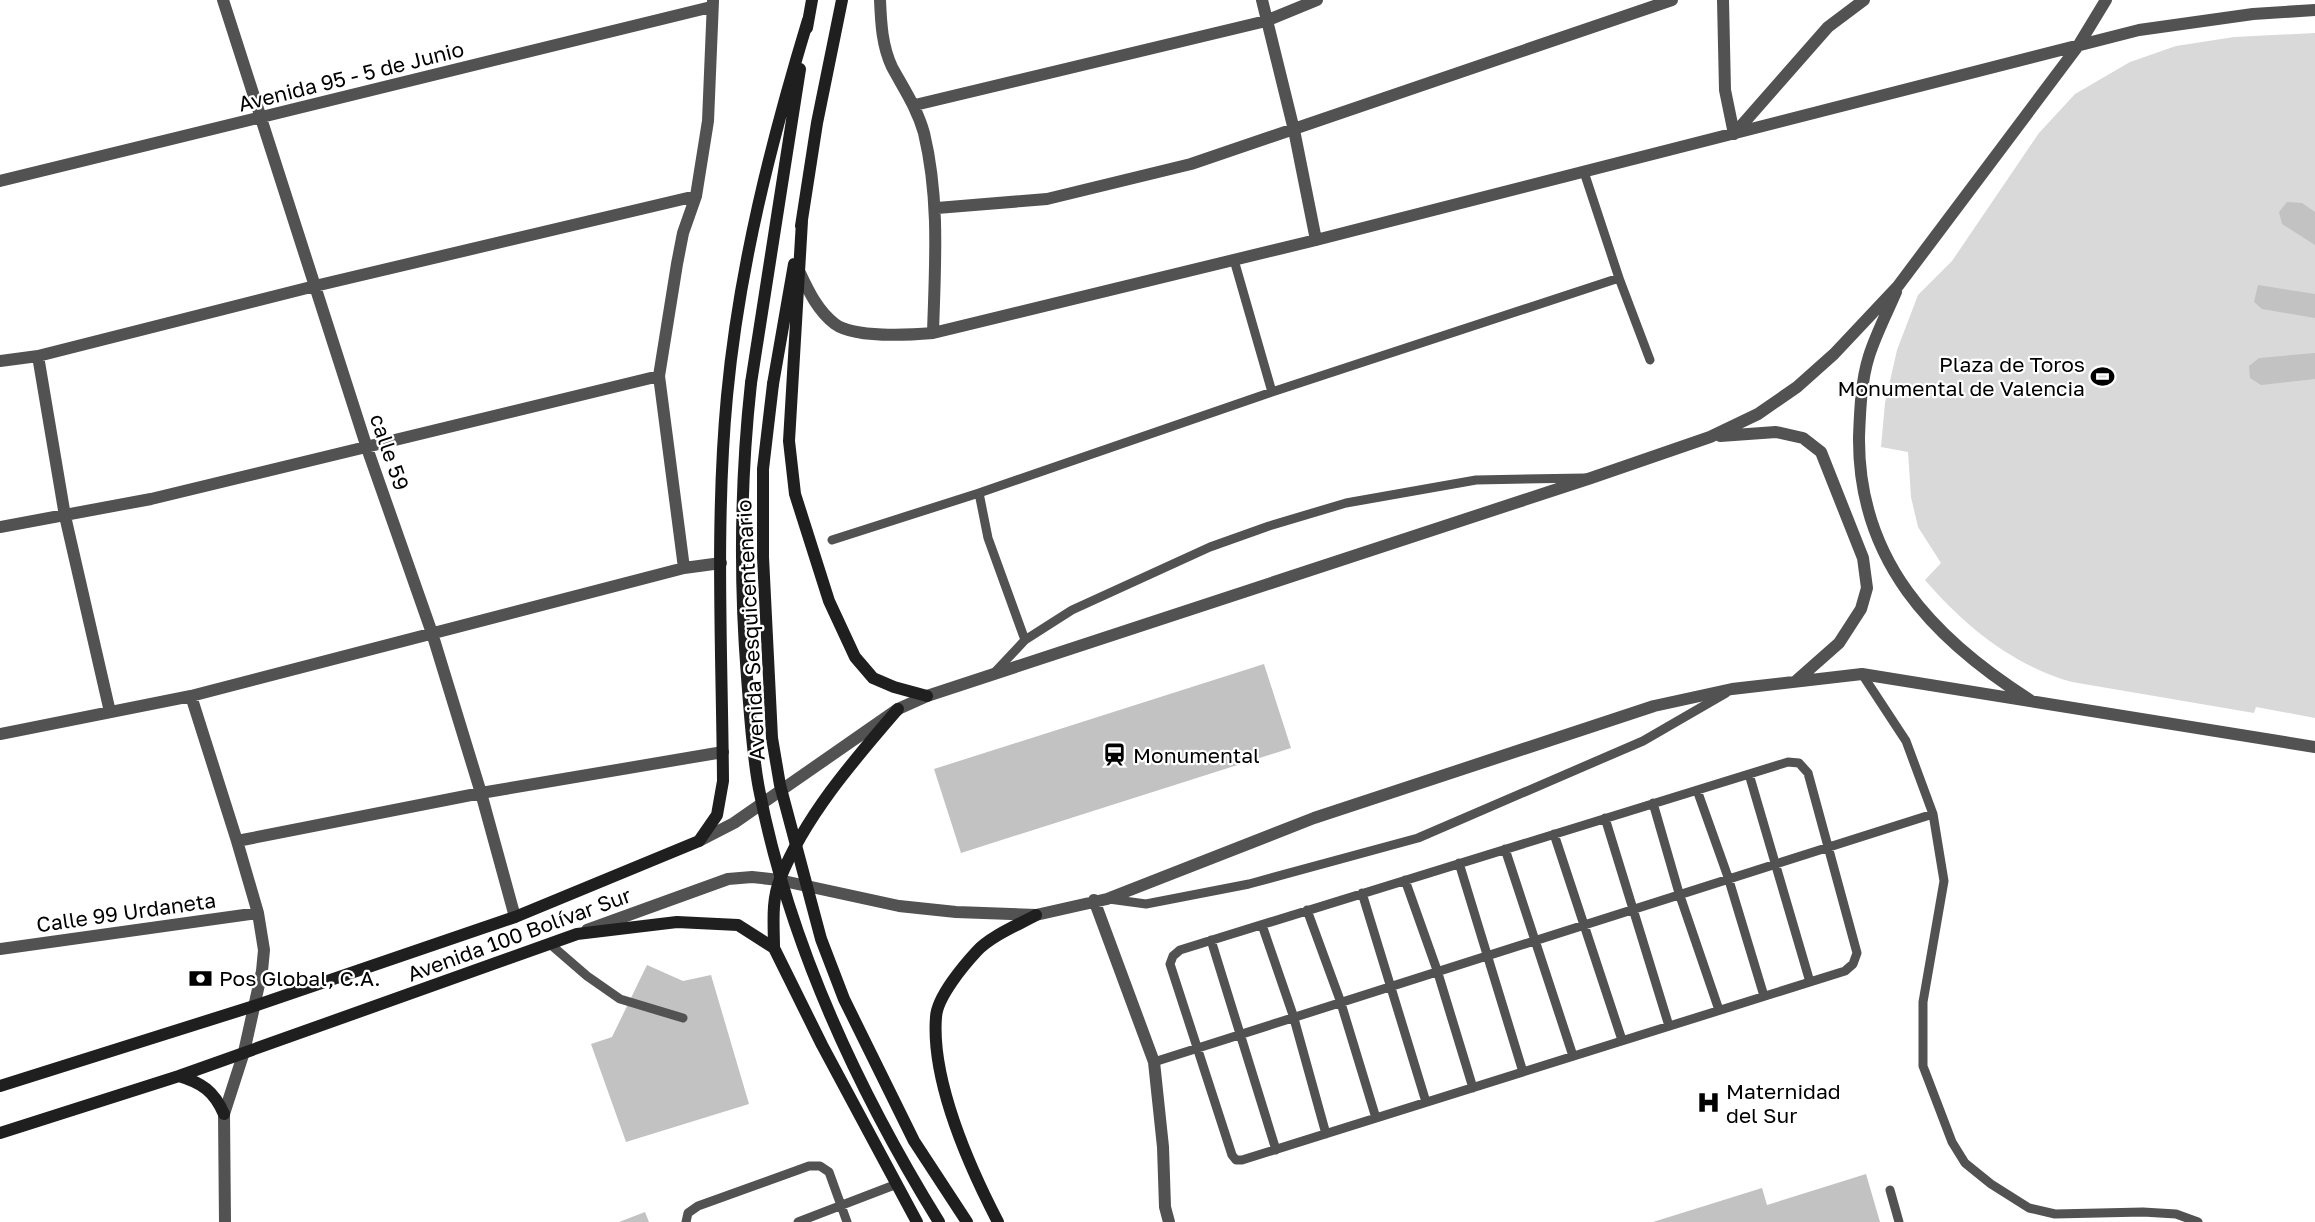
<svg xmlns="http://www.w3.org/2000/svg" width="2315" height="1222" viewBox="0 0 2315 1222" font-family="'Golos Text',sans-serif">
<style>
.green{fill:#d9d9d9}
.building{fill:#c2c2c2}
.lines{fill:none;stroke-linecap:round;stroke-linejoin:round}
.lane{stroke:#525252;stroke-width:9}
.street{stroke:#525252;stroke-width:12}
.secondary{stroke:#1f1f1f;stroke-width:12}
.secondary-bridge{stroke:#1f1f1f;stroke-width:12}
.labels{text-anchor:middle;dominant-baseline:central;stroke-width:4.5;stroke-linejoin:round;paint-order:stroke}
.street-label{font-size:21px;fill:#000;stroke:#fff}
.poi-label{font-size:21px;fill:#000;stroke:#fff;text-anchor:start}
</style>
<rect width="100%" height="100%" fill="#fff"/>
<path class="green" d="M 2315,33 L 2315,718 L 2256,707 L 2254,713 L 2072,682 C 2012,665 1965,626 1925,580 L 1941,563 L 1918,527 L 1911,497 L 1908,452 L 1881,447 L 1885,403 L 1897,350 L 1918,295 L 1952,261 L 2039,133 L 2075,94 L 2130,62 L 2176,46 L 2234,37 Z"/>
<path class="building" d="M 2287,202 L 2302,203 L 2315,212 L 2315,245 L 2282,224 L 2279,212 Z
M 2258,285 L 2315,294 L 2315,318 L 2262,309 L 2254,302 Z
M 2315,353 L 2315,379 L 2261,385 L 2250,378 L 2249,366 L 2259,358 Z
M 1264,664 L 1291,748 L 961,853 L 934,769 Z
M 647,965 L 683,981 L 711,975 L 749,1104 L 626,1142 L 591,1044 L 612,1037 Z
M 1866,1174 L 1880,1222 L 1653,1222 L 1762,1188 L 1767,1205 Z
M 645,1212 L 649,1222 L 619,1222 Z"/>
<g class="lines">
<path class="lane" d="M 1584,172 L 1619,278 L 1650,360
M 1234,260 L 1272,392
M 832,540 L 979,493
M 1025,640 L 988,538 L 979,493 L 1272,392 L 1619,278
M 994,673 L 1025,640 L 1072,610 L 1210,547 L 1269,526 L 1346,503 L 1476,480 L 1585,478
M 1862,674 L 1906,741 L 1933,814 L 1944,881 L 1923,1002 L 1923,1066 L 1952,1142 L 1965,1163 L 1991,1184 L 2029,1208 L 2055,1214 L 2143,1212 L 2176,1214 L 2198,1222
M 1788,762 L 1799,763 L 1808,773 L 1857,953 L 1853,964 L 1845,971 L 1242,1160 L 1236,1160 L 1232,1155 L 1170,964 L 1173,956 L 1180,950 Z
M 1749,774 L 1810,982
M 1697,790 L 1728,877 L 1764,996
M 1653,803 L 1679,893 L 1719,1010
M 1605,818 L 1669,1026
M 1554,834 L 1622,1040
M 1505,849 L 1573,1056
M 1459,863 L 1523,1072
M 1405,880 L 1437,970 L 1473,1088
M 1362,893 L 1426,1102
M 1109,899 L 1146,904 L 1249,884 L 1418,838 L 1643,741 L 1726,693
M 1307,910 L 1340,1000 L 1376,1118
M 1262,925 L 1293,1015 L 1326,1134
M 1211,940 L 1276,1150
M 550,944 L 587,976 L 620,999 L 683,1018
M 1154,1062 L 1933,814
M 1890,1190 L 1899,1222
M 686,1222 L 688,1213 L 698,1206 L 809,1166 L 820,1166 L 829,1172 L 847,1222
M 798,1222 L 897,1184"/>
<path class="street" d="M 223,0 L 367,448 L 432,633 L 481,793 L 515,917
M 880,0 C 881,23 882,46 892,67 C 904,89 917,108 924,133 C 940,200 935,265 933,333
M 1262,0 L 1294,130 L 1316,240
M 1723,0 L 1725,90 L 1734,134
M 915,105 L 1266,21 L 1317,0
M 1734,134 L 1828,27 L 1864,0
M 0,181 L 711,7
M 937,208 L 1047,199 L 1191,164 L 1672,0
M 800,273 C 809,292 818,311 835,324 C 854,338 909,335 933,333 L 1316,240 L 2139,30 L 2253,14 L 2315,10
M 1896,292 C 1887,313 1876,334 1869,356 C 1861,381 1860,411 1859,437 C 1858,560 1932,638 2030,700
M 38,356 L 65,516 L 110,712
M 0,361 L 38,356 L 315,286 L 696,196
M 1720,436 L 1776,432 L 1803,438 L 1821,452 L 1863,558 L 1867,588 L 1861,609 L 1839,643 L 1796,681
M 0,527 L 151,499 L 659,376
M 684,568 L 659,376 L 677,264 L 683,233 L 696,196 L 708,121 L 713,1
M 191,696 L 237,841 L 258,913 L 264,950 L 262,971 L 244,1052 L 224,1114 L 225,1222
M 0,734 L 191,696 L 684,568 L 721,563
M 237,841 L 481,793 L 723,752
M 699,841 L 734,823 L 898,709 L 927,696 L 1591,478 L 1710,437 L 1758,414 L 1797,387 L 1834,354 L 1898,286 L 2078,46 L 2106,0
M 1094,900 L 1154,1062 L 1163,1147 L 1165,1207 L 1169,1222
M 587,930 L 728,879 L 752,877 L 779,880 L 899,906 L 956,912 L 1036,915 L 1107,899 L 1314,818 L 1654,706 L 1732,689 L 1862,674 L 2315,747
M 0,949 L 258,913"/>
<path class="secondary" d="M 807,28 L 812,0
M 802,221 L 789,441 L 795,494 L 829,601 L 855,657 L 873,678 L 894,687 L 927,696
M 801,226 L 817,123 L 842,0
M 751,383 L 800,69
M 773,384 L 794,264
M 774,948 C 774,926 771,901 780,879 C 805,816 854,760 898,709
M 179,1076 C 202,1083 214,1091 224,1114
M 0,1086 L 254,1006 L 515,917 L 699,841 L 717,815 L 723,781 C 722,653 715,523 727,396 C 739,268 771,142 808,20
M 0,1133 L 179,1076 L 577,934 L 677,922 L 738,925 L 774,948 L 822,1045 L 917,1222
M 998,1222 C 969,1166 931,1080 936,1017 C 937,997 964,965 977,951 C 991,936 1018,925 1036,915"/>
<path class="secondary-bridge" d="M 751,383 C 740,484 739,576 747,677 C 750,714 752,752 759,789 C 789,943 857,1089 939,1222
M 773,384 L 763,469 L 763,557 L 772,738 L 780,785 L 821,939 L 844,999 L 914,1141 L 967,1222"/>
</g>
<defs>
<symbol id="stadium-bare" viewBox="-9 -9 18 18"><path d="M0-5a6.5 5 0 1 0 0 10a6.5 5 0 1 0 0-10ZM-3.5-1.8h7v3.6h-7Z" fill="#000" stroke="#fff" stroke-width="2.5" paint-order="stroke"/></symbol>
<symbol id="station-bare" viewBox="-9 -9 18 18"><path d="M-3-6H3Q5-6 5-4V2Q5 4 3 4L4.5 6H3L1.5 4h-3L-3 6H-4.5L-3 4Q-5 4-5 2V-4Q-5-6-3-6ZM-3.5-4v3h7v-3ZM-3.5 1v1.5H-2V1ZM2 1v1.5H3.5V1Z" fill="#000" stroke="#fff" stroke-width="2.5" paint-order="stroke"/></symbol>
<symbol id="bank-bare" viewBox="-9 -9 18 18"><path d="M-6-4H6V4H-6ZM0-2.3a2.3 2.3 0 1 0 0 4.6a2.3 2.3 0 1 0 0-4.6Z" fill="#000" stroke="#fff" stroke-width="2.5" paint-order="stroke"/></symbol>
<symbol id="hospital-bare" viewBox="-9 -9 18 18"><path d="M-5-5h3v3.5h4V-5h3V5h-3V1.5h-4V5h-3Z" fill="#000" stroke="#fff" stroke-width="2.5" paint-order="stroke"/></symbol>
</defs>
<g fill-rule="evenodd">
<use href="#stadium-bare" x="2086" y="360" width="33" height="33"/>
<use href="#station-bare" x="1098" y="738" width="33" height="33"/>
<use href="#bank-bare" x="184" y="962" width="33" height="33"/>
<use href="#hospital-bare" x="1692" y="1086" width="33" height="33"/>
</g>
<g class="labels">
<g class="street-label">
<text transform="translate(351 76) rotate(-14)">Avenida 95 - 5 de Junio</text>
<text transform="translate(390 452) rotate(71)">calle 59</text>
<text transform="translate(750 630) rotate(-93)">Avenida Sesquicentenario</text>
<text transform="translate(126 912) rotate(-8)">Calle 99 Urdaneta</text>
<text transform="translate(519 934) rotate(-20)">Avenida 100 Bolívar Sur</text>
</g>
<g class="poi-label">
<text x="2085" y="364" text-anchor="end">Plaza de Toros<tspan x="2085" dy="24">Monumental de Valencia</tspan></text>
<text x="1133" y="755">Monumental</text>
<text x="219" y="978">Pos Global, C.A.</text>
<text x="1726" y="1091">Maternidad<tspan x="1726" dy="24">del Sur</tspan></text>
</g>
</g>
</svg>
